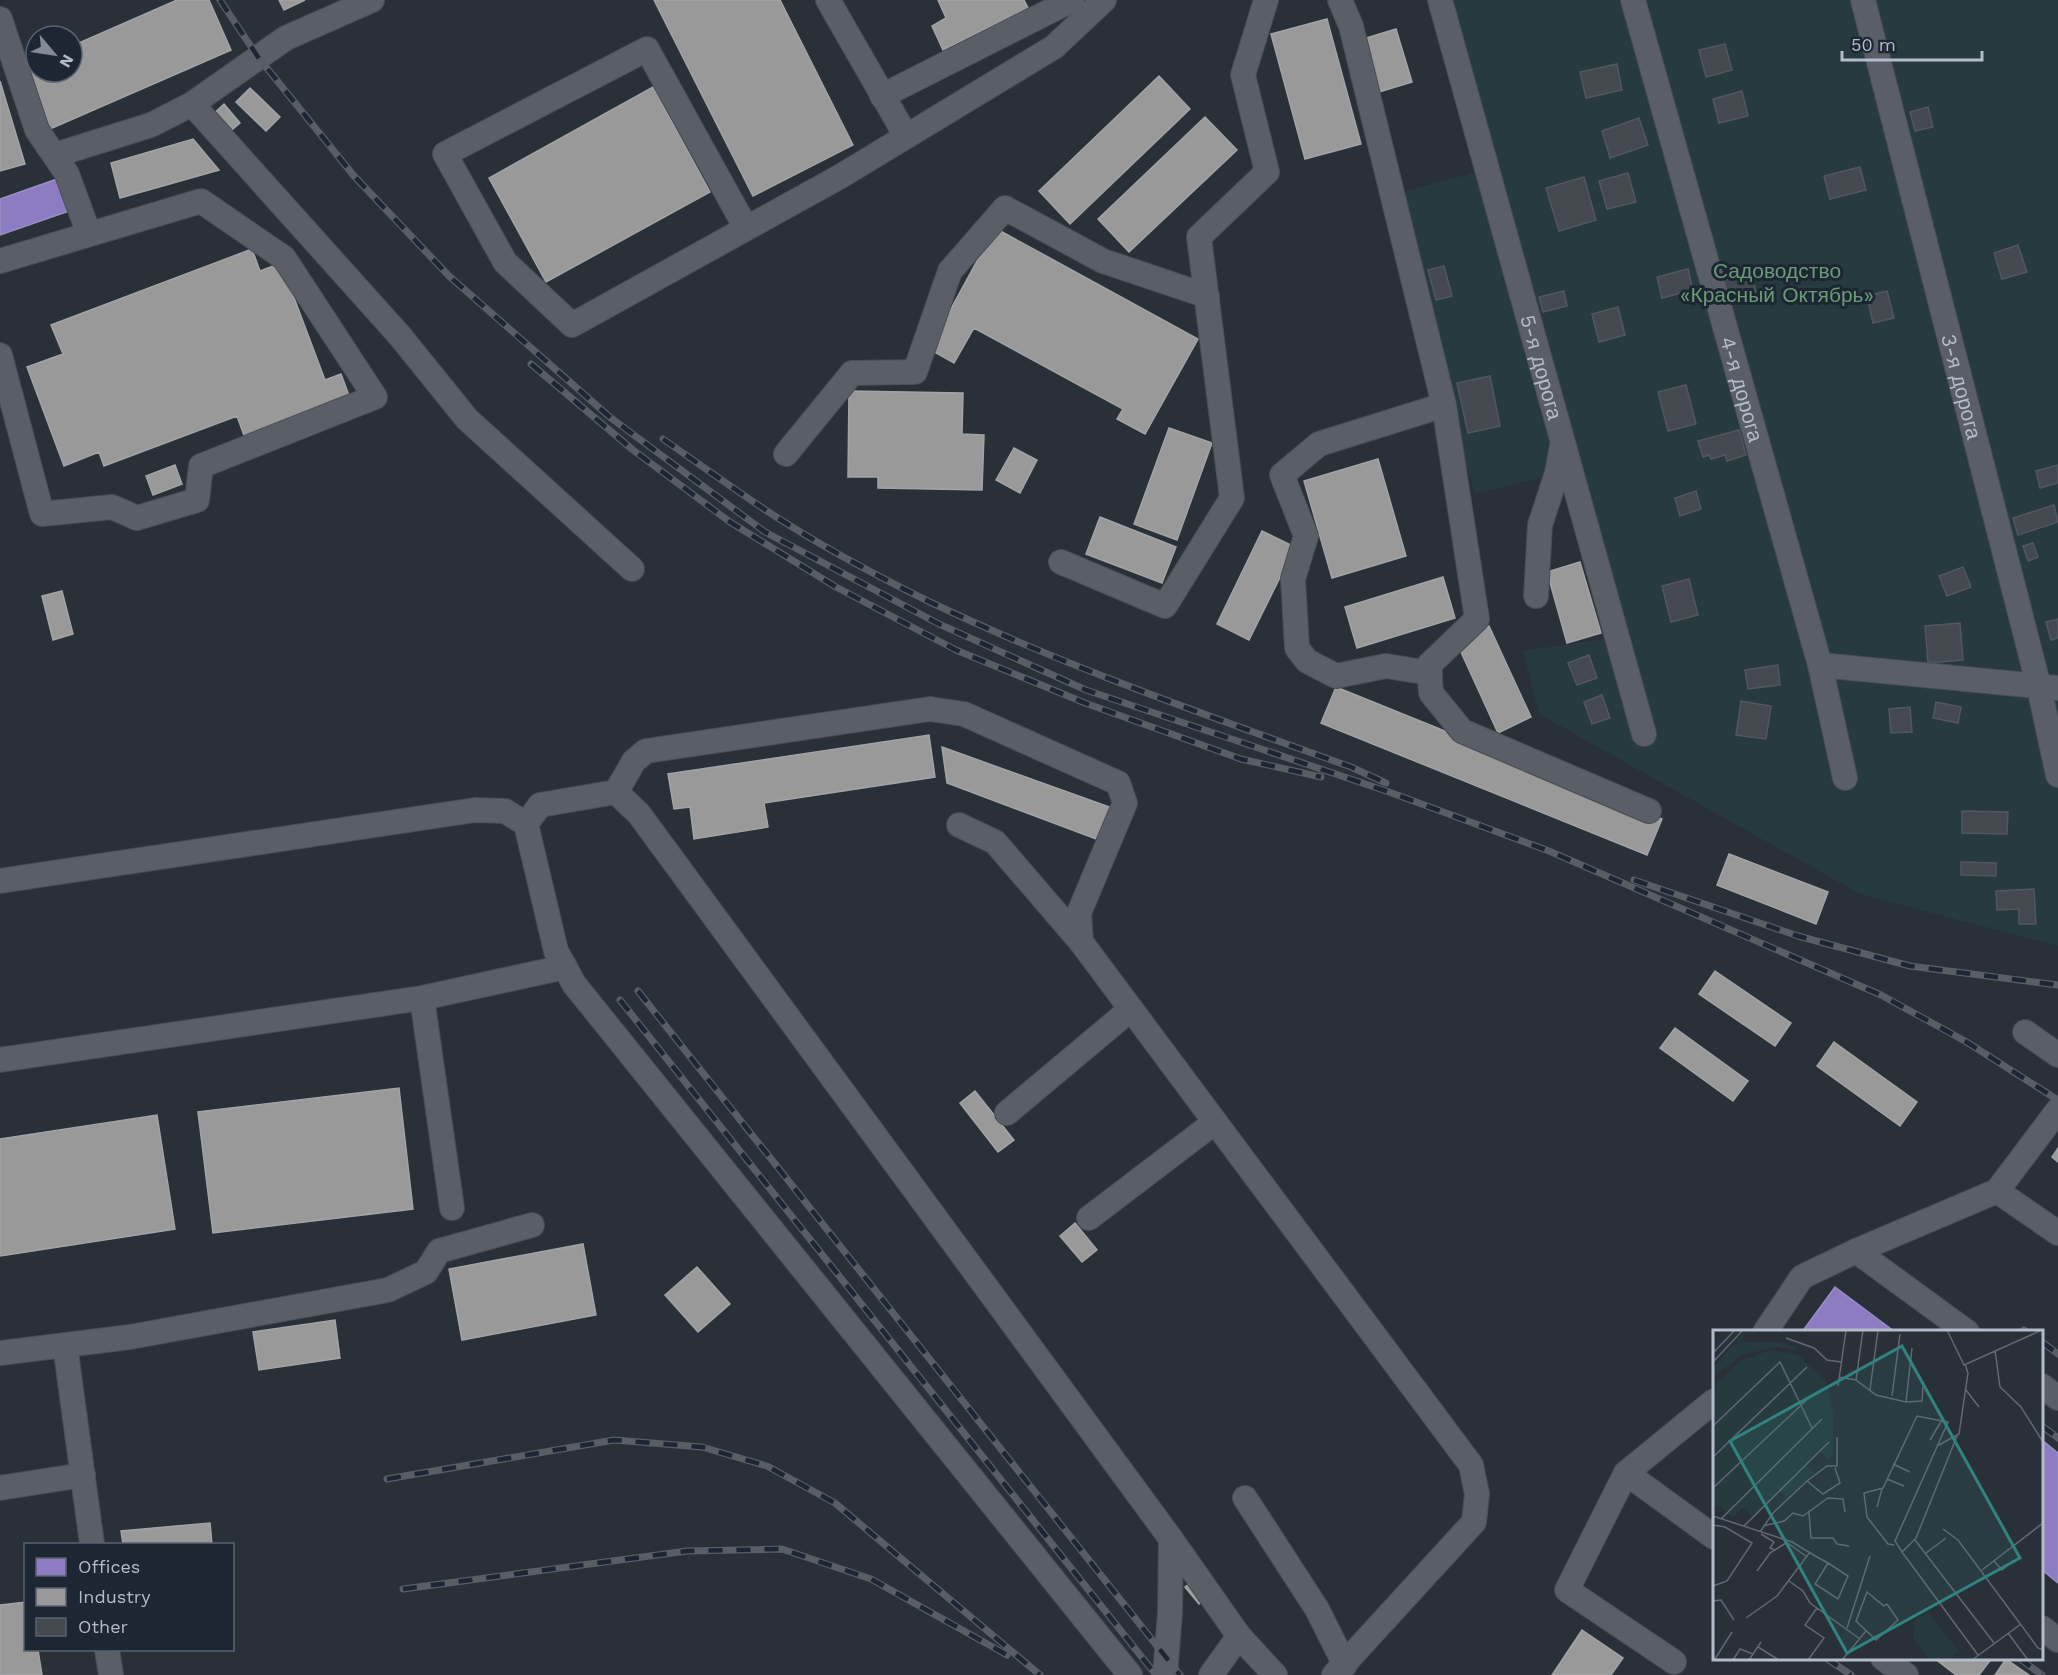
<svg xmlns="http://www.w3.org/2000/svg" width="2058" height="1675" viewBox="0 0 2058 1675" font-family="'Work Sans',sans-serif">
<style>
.green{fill:#273a3e}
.offices{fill:#8e7cc3;stroke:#998fc5;stroke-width:1.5}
.industry{fill:#999;stroke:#a1a4a7;stroke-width:1.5}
.building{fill:#444950;stroke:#52575f;stroke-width:1.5}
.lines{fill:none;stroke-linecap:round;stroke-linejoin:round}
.minor-casing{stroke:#484c53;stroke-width:26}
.minor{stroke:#5a5e66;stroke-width:24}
.rail-casing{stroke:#595d64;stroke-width:7}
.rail{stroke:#1d2633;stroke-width:4.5;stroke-dasharray:14;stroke-linecap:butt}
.labels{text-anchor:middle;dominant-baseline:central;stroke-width:6;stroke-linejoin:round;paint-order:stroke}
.park-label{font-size:21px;fill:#6b9a76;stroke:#1d2633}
.street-label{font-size:21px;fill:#b4bcc9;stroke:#1d2633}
.inset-road{fill:none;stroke:#616872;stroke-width:1.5}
.view{fill:#308480;fill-opacity:0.15;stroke:#308480;stroke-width:3}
.inset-edge{fill:none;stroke:#b4bcc9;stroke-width:3}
</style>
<rect width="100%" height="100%" fill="#2a3038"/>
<path class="green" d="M 1443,0 L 2058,0 L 2058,946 L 1860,894 L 1539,714 L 1523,651 L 1611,638 L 1567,471 L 1475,494 L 1439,371 L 1401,192 L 1481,171 Z"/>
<path class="offices" d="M 57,179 L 69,211 L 0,235 L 0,199 Z
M 1835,1287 L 1895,1332 L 1802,1332 Z
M 2042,1440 L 2058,1453 L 2058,1583 L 2042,1570 Z"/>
<path class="industry" d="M 177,0 L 209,0 L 231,50 L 50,129 L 23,67 L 36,61 L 36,72 L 72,72 L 72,46 Z
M 279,0 L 305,0 L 284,10 Z
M 654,0 L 780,0 L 853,145 L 753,196 Z
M 938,0 L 1024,0 L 1028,8 L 943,50 L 932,26 L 946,18 Z
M 1327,19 L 1361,144 L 1305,159 L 1271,34 Z
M 1396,29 L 1412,82 L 1379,92 L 1363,39 Z
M 1159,76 L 1190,109 L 1070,224 L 1039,191 Z
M 0,81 L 25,164 L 0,171 Z
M 653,87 L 710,192 L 546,282 L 489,178 Z
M 250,88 L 280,117 L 266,131 L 236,102 Z
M 224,104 L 240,123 L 227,134 L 211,116 Z
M 1205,117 L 1237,150 L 1129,252 L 1098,219 Z
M 193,139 L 219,170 L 120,198 L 111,163 Z
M 995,228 L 1198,339 L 1145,434 L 1117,419 L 1123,409 L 974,328 L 954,363 L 929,349 Z
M 252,249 L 260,271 L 281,263 L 325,380 L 341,374 L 351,401 L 246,441 L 237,416 L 104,466 L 99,452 L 64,466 L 27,367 L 63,354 L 51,325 Z
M 849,391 L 963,393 L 962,434 L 984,435 L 982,490 L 878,488 L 878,477 L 848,477 Z
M 1169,428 L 1212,443 L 1177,540 L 1134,524 Z
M 1014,448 L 1037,460 L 1020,493 L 996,480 Z
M 1378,459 L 1406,556 L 1332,578 L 1304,481 Z
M 175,465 L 182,484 L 153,495 L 146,476 Z
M 1100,517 L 1176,547 L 1162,583 L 1086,554 Z
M 1262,531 L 1295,547 L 1249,640 L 1217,624 Z
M 1580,562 L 1601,633 L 1567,643 L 1547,572 Z
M 1443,577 L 1455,618 L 1357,648 L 1345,607 Z
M 62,591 L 73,634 L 53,640 L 42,596 Z
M 1489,626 L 1531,717 L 1498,733 L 1456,641 Z
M 1336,687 L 1662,819 L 1647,855 L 1321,723 Z
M 929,735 L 935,777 L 764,803 L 768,827 L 694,839 L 690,807 L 674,809 L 668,774 Z
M 942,747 L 1112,808 L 1099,840 L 947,783 Z
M 1729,854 L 1828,892 L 1816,924 L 1717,885 Z
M 1715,971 L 1791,1023 L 1775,1046 L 1699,994 Z
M 1675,1028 L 1748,1081 L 1733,1101 L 1660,1048 Z
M 1834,1042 L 1917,1102 L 1900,1126 L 1817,1066 Z
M 399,1088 L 413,1209 L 213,1233 L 198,1112 Z
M 975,1091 L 1014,1140 L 998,1152 L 960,1103 Z
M 157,1115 L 175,1229 L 0,1256 L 0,1139 Z
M 2058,1148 L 2058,1162 L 2052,1157 Z
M 1075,1223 L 1097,1250 L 1082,1262 L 1060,1236 Z
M 583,1244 L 596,1315 L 462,1340 L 449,1269 Z
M 697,1267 L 730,1304 L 698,1332 L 665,1295 Z
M 335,1320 L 340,1358 L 259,1370 L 253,1332 Z
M 210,1523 L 212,1544 L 123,1544 L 121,1531 Z
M 1194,1580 L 1208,1596 L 1199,1604 L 1185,1587 Z
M 26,1602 L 26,1650 L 38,1650 L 42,1675 L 0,1675 L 0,1605 Z
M 1582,1630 L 1623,1658 L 1611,1675 L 1552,1675 Z
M 1934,1658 L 1992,1658 L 1979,1675 L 1956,1675 Z
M 2006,1659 L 2029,1675 L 1995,1675 Z"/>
<path class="building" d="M 1725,44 L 1732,70 L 1706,77 L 1699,50 Z
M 1617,64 L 1622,90 L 1586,98 L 1580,72 Z
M 1742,91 L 1748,116 L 1719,123 L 1713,99 Z
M 1928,107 L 1933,127 L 1915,131 L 1910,112 Z
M 1639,118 L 1648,145 L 1610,158 L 1602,131 Z
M 1860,167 L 1866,190 L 1830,199 L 1824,176 Z
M 1628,173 L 1636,202 L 1607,209 L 1599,181 Z
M 1584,177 L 1596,220 L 1559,231 L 1546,188 Z
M 2018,245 L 2027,272 L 2002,279 L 1994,253 Z
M 1444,266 L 1452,296 L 1436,300 L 1428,270 Z
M 1688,269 L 1693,290 L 1662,298 L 1657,277 Z
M 1751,272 L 1756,292 L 1725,301 L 1719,281 Z
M 1564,291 L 1567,306 L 1543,312 L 1539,297 Z
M 1887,291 L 1894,318 L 1873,323 L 1867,296 Z
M 1618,307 L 1625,335 L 1599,342 L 1592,314 Z
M 1490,376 L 1500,426 L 1468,433 L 1457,383 Z
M 1686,385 L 1696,424 L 1668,431 L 1658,392 Z
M 1739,430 L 1746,455 L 1727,461 L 1725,455 L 1711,459 L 1709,455 L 1703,457 L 1698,441 Z
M 2058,465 L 2058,483 L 2040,488 L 2036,471 Z
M 1696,491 L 1701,509 L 1680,516 L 1675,498 Z
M 2054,505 L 2058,522 L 2018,535 L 2013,518 Z
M 2033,543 L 2038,557 L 2028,561 L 2023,546 Z
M 1963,567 L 1971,587 L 1947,596 L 1939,576 Z
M 1689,579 L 1698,615 L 1671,622 L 1662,586 Z
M 2058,619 L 2058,638 L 2051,640 L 2046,622 Z
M 1960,623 L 1963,660 L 1928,663 L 1925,626 Z
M 1589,655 L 1597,678 L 1577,685 L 1568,663 Z
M 1778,665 L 1780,685 L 1748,689 L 1745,670 Z
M 1602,695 L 1610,718 L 1592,724 L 1584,702 Z
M 1741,701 L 1771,706 L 1766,739 L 1736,735 Z
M 1936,702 L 1961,707 L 1958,723 L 1933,718 Z
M 1910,707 L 1912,732 L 1891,733 L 1889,709 Z
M 1962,811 L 2008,812 L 2007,834 L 1962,833 Z
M 1961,862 L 1996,863 L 1996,876 L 1961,875 Z
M 2034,889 L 2036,924 L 2019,924 L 2019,909 L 1997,910 L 1996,891 Z"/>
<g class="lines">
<defs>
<g id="minor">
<path d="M 828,0 L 906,136"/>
<path d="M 1340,0 L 1351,26 L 1444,405 L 1477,619 L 1429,665 L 1431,693 L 1462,731 L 1649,811"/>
<path id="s1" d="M 1440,0 L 1644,734"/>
<path id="s2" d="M 1633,0 L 1820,665 L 1845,778"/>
<path id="s3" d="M 1863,0 L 2039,687 L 2058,775"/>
<path d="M 0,19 L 37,130 L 67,174 L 89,234"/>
<path d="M 882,96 L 1072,0"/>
<path d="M 192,104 L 400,336 L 467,419 L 632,569"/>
<path d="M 55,155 L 151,125 L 192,104 L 286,38 L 372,0"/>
<path d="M 746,228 L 647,49 L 445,154 L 505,262 L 572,325 L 841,176 L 1054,47 L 1104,0"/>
<path d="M 0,261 L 201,201 L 284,258 L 375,397 L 201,466 L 197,500 L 137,518 L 112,507 L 42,514 L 0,355"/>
<path d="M 786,454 L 852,373 L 915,372 L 950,271 L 1005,208 L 1103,261 L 1207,296"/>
<path d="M 1061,562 L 1165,606 L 1232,498 L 1199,237 L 1267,172 L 1243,75 L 1266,0"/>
<path d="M 1536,596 L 1540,525 L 1557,473 L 1562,446"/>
<path d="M 1820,665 L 2058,688"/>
<path d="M 1430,673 L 1386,666 L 1336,676 L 1307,661 L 1297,648 L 1293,579 L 1306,536 L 1282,475 L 1319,444 L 1444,405"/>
<path d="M 616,792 L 634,761 L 646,751 L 930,709 L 964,714 L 1118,783 L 1125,803 L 1079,913 L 1081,942 L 1471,1465 L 1477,1494 L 1474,1522 L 1334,1675"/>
<path d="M 616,792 L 540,805 L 526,824 L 556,951 L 574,984 L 1130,1675"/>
<path d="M 616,792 L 639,814 L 1171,1539 L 1239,1636 L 1275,1675"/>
<path d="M 959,825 L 995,842 L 1081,942"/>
<path d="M 0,881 L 475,810 L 505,811 L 526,824"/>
<path d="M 422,998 L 452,1208"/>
<path d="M 2025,1032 L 2058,1055"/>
<path d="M 0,1060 L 422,998 L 565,967"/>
<path d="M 1007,1113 L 1131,1009"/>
<path d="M 1997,1191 L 2058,1233"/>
<path d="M 1089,1218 L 1215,1122"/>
<path d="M 1856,1251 L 1967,1332"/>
<path d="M 1765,1332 L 1802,1277 L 1856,1251 L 1997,1191 L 2058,1110"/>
<path d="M 65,1345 L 92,1544"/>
<path d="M 0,1353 L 130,1337 L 388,1290 L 426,1272 L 439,1251 L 532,1225"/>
<path d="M 2042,1386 L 2058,1398"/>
<path d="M 1626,1473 L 1714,1537"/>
<path d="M 0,1488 L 83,1475"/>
<path d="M 1245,1498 L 1317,1609 L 1345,1665"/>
<path d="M 2042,1628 L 2058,1640"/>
<path d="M 107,1650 L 111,1675"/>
<path d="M 1883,1658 L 1906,1675"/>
<path d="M 1674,1662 L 1567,1590 L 1626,1473 L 1714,1401"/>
<path d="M 1165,1675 L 1170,1613 L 1171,1539"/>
<path d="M 1211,1675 L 1239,1636"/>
</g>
</defs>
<use href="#minor" class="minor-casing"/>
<use href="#minor" class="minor"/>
<defs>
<path id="rail" d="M 220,0 L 258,57 L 354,176 L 449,276 L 611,418 L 765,532 L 939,624 L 1086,690 L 1389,792 L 1549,851 L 1881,995 L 1965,1041 L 2058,1100
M 531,364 L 633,450 L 730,522 L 836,587 L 956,650 L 1085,703 L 1241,759 L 1321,777
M 663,439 C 696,462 730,486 764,509 C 814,542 875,575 930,602 C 1066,667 1209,716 1351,767 L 1386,783
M 1634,880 L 1798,936 L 1910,966 L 2058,985
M 638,991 L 1180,1675
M 620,1000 L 1156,1675
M 2024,1330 L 2027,1332
M 2042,1342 L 2058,1354
M 2042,1426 L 2058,1438
M 387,1479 L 614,1440 L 702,1447 L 767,1466 L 835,1503 L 1040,1675
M 403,1589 L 687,1551 L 782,1549 L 871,1579 L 1007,1655
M 1826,1658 L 1851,1675
M 2019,1658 L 2042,1675"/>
</defs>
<use href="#rail" class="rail-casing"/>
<use href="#rail" class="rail"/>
</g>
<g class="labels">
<g class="park-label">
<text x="1777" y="270">Садоводство<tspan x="1777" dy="24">«Красный Октябрь»</tspan></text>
</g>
<g class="street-label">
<text stroke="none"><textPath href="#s1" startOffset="381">5-я дорога</textPath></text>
<text stroke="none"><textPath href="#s3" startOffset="399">3-я дорога</textPath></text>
<text stroke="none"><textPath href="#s2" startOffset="404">4-я дорога</textPath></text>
</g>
</g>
<g transform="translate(1713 1330)">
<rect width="330" height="330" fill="#2a3038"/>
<path d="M 34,0 L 28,12 L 64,12 L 83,17 L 82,21 L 65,17 L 31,24 L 0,47 L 0,38 ZM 58,20 L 84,24 L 113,51 L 120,81 L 120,124 L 114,129 L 108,121 L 93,135 L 101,143 L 74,168 L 67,161 L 39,186 L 30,178 L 19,188 L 7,175 L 0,175 L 0,57 L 29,30 ZM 215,283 L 246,321 L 240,325 L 241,330 L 217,330 L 200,309 L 202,290 Z" fill="#273a3e"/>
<path class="inset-road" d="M 234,0 L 251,35 L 329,0M 73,8 L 101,18 L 114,30 L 128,32M 282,20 L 287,57 L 308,77 L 330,112M 0,23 L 22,0M 0,32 L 30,0M 126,47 L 143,50 L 163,65 L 193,72 L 209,71 L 210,56M 143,50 L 150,0M 125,56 L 133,0M 157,60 L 165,0M 253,60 L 266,77M 179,66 L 187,4M 193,72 L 199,18M 0,96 L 67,32 L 99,98M 217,110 L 229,90M 226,115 L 246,104 L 255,43 L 252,34M 0,127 L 94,37M 180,134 L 197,142M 174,149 L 191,156M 94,151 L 110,164 L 127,153 L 122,138M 0,158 L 99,65M 164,177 L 169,159M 96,182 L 98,208 L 120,208 L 124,214 L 136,216M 0,186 L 79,212 L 104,227 L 115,233 L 135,246 L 125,269 L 102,254 L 115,233M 8,189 L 109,89M 0,195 L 12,197 L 39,213 L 14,251 L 0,256M 31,196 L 116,112M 50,196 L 71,191 L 80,183 L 90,186 L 115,168 L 130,169 L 132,182M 230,199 L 245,210 L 325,318 L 330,320M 47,202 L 60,183 L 94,151 L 114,136 L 124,136 L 124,107M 48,204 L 61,212 L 57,218 L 61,220M 202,210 L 281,313M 72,211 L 94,227M 181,215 L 175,214 L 154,187 L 151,163 L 170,158 L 204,86 L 235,92 L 182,211 L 189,222 L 203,208 L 244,106M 189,222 L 265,325M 213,223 L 233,208M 281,231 L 289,240 L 294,236M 269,240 L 330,193M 44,241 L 57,223 L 73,213M 76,251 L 90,261 L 97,273 L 147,309M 154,262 L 171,276 L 174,274 L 185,290 L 163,310 L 143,291 ZM 0,271 L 8,270 L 21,290M 33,288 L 64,266 L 97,222M 134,298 L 157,226M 295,303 L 315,330M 45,317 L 66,330M 2,329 L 19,302M 20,330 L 27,319 L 40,324M 36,330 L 48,312M 95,330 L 111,308 L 92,295 L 104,278M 129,330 L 153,301M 259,330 L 308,294"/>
<path class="view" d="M 189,16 L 307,228 L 134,323 L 17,111 Z"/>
<rect width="330" height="330" class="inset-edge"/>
</g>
<rect x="24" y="1543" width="210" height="108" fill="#1d2633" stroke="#59626f" stroke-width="1.5"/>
<rect x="36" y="1558" width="30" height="18" fill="#8e7cc3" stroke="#59626f" stroke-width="1.5"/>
<text x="78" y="1573" font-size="18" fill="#b4bcc9">Offices</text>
<rect x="36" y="1588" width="30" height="18" fill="#999999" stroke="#59626f" stroke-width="1.5"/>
<text x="78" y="1603" font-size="18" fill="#b4bcc9">Industry</text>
<rect x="36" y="1618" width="30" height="18" fill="#444950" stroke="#59626f" stroke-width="1.5"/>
<text x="78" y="1633" font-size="18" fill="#b4bcc9">Other</text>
<g transform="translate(54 54) rotate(119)"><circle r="28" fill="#1d2633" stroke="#59626f" stroke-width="1.5"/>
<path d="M0-4.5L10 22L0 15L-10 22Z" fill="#848b96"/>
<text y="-9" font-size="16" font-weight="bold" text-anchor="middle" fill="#b4bcc9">N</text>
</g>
<path d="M1842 51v9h140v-9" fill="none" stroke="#b4bcc9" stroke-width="3"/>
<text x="1851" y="51" font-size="18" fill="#b4bcc9" stroke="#1d2633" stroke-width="4.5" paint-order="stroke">50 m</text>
</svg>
